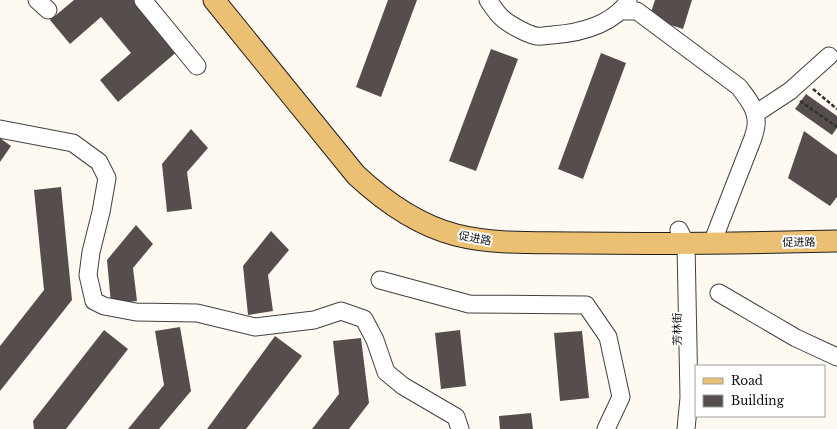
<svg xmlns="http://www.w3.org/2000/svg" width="837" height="429" viewBox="0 0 837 429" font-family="'Libre Baskerville','Noto Sans SC',serif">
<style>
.building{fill:#564e4c}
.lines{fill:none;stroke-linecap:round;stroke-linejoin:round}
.minor-casing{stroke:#414141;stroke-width:19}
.major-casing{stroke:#1f1f1f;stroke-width:23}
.path{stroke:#303030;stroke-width:2.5;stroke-dasharray:4 2;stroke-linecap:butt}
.minor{stroke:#fff;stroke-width:17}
.major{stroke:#ecc073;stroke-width:21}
.labels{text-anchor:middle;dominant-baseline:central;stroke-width:4;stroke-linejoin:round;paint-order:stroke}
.street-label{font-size:11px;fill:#0e0e0e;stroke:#fff}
</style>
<rect width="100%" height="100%" fill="#fefaf1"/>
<path class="building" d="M 74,0 L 137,0 L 179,50 L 118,102 L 100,80 L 131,53 L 101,17 L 70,44 L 50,20 Z
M 388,0 L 417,0 L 381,97 L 356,87 Z
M 655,0 L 692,0 L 683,29 L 649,18 Z
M 491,49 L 518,59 L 476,171 L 449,161 Z
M 601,53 L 626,63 L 583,179 L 558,169 Z
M 806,94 L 837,116 L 837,128 L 832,135 L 795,109 Z
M 191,129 L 208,148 L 187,172 L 192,209 L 167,212 L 162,164 Z
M 804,131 L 837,155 L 837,197 L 830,206 L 788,178 Z
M 0,138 L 11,146 L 0,162 Z
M 61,187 L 72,300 L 0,391 L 0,346 L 44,290 L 34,190 Z
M 136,225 L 153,244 L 133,268 L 137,301 L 111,304 L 107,260 Z
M 271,231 L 289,250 L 268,275 L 273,311 L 248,315 L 243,266 Z
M 180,327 L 191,391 L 159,429 L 128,429 L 164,385 L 155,331 Z
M 104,330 L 128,349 L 66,429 L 34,429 L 33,421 Z
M 460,330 L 466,386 L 441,389 L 435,333 Z
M 582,331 L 589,398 L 560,401 L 554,333 Z
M 275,336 L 302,356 L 246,429 L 207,429 Z
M 361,338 L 369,403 L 349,429 L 312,429 L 339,394 L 333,341 Z
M 531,413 L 533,429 L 500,429 L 499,416 Z"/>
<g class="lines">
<defs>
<path id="minor" d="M 37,0 L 48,10
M 143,0 L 197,66
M 488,0 C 492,6 496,12 501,17 C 508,24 527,34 536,36 C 541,37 547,35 552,35 C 580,33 611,25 628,2
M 621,11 L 637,11 L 739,87 C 747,98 758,110 756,125 C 756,129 754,134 753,138 L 712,243
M 755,114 L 790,91 L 829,56
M 0,129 L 73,143 L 99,162 L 107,178 L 101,212 L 91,252 L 88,275 L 94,301 L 104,306 L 136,312 L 197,313 L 255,327 L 314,320 L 341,311 L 364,319 L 375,340 L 386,372 L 403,386 L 456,417 L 460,429
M 679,230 L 686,244 L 689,398 L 686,429
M 380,280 L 469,304 L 586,305 L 608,337 L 621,397 L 606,429
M 719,293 L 796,338 L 837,357"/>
<path id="major" d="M 214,0 L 356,175 C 385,202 417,225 456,235 C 496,245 539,242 579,243 C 665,244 751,243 837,241"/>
</defs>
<use href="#minor" class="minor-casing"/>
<use href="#major" class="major-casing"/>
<path class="path" d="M 813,89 L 837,109
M 800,101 L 837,127"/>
<use href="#minor" class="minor"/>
<use href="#major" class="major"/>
</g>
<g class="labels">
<g class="street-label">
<text transform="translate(475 238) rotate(10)">促进路</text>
<text transform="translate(799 242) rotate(-1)">促进路</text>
<text transform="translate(677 329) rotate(-91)">芳林街</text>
</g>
</g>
<rect x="695" y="365" width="130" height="52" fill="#ffffff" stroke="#9f9f9f"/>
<rect x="703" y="378" width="20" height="6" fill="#ecc073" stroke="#9f9f9f"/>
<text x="731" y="385" font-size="12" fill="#0e0e0e">Road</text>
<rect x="703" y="395" width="20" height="12" fill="#564e4c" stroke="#9f9f9f"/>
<text x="731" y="405" font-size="12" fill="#0e0e0e">Building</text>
</svg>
